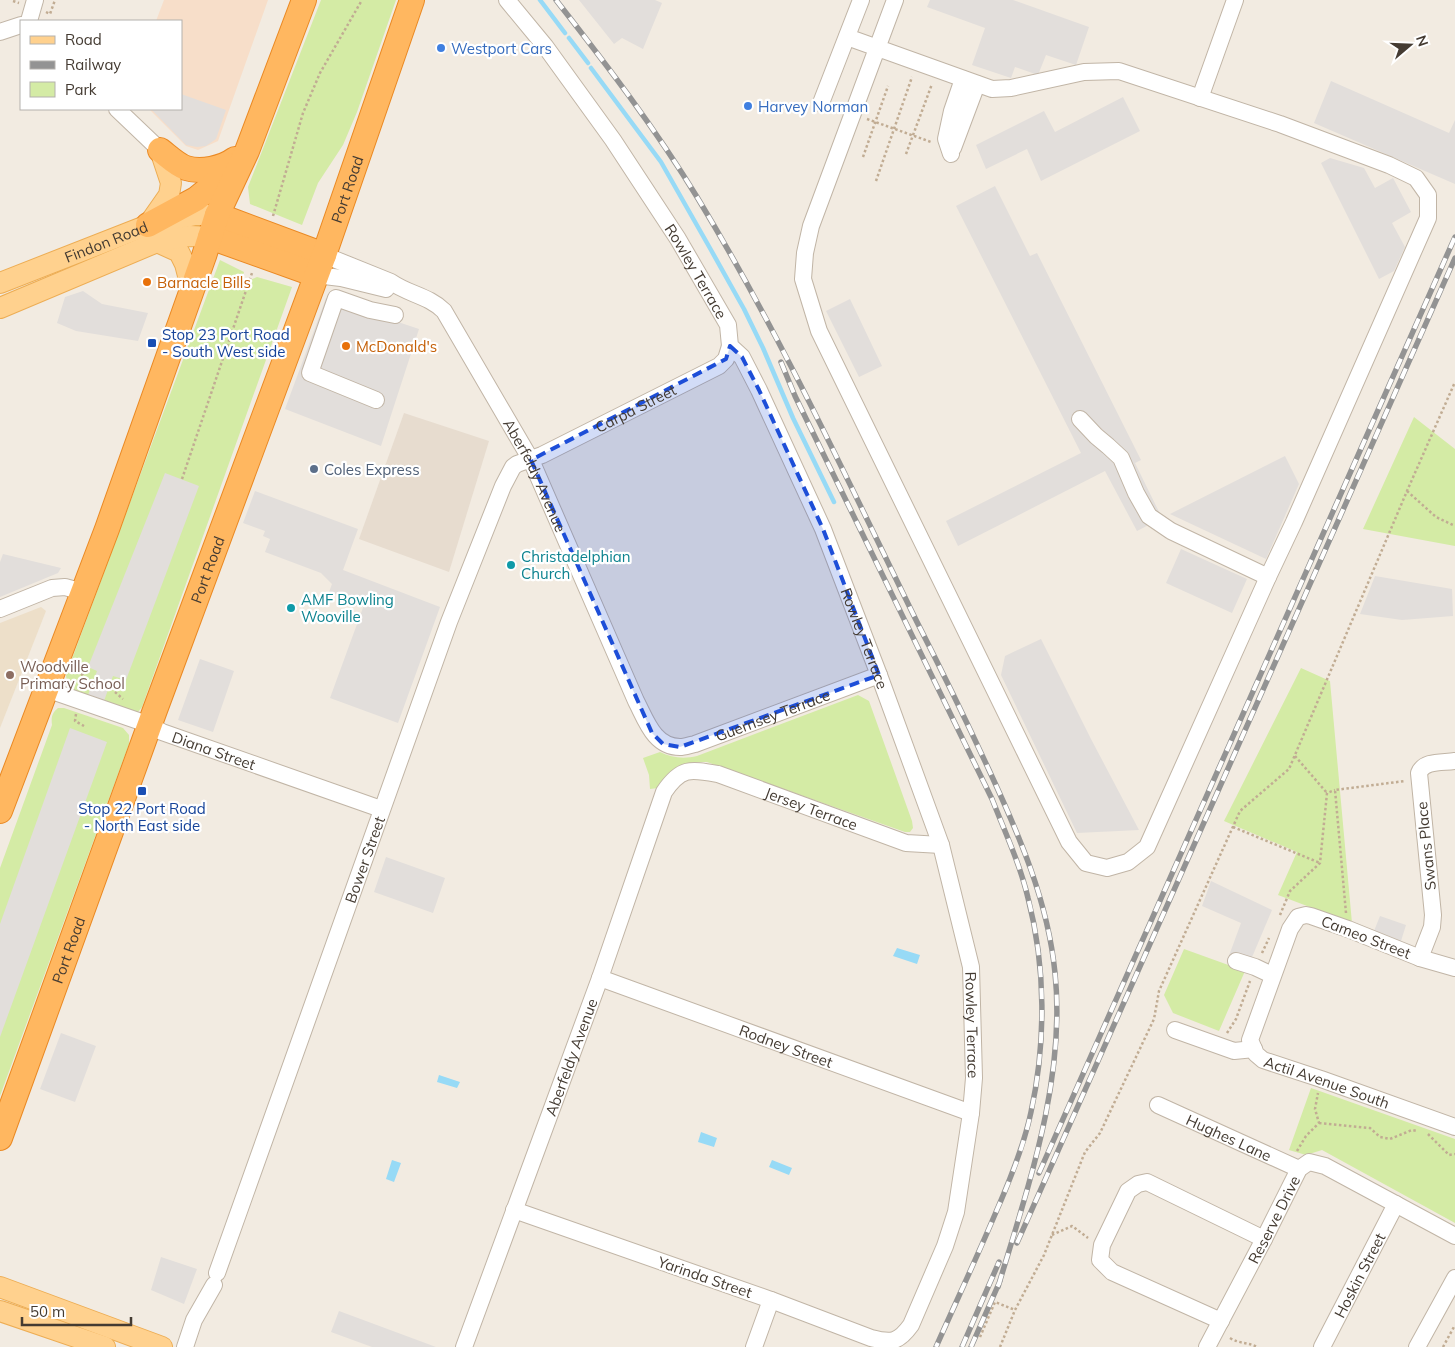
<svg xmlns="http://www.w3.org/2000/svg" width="1455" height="1347" viewBox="0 0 1455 1347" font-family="Mulish,sans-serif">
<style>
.residential{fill:#e7dccf}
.commercial{fill:#f7dec9}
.education{fill:#eddfc9}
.green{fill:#d4eba5}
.parking{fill:#e2dedb}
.water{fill:#97daf6}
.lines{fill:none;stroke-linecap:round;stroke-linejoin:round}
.stream{stroke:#97daf6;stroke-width:4.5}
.minor-casing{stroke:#c1b5a6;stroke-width:18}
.major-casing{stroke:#edad54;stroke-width:22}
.highway-casing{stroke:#ea8923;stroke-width:26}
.path{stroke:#c1ac93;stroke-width:2.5;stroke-dasharray:2.5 2.5;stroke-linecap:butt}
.minor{stroke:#fff;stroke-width:16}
.major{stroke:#ffd18e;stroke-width:20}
.highway{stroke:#ffb760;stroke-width:24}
.rail-casing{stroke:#939393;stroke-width:5.5}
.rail{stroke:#fff;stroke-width:4;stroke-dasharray:11;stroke-linecap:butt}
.marked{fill:#1d4ed8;fill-opacity:0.2;stroke:#1d4ed8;stroke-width:4;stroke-dasharray:10 6;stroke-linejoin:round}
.shop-dot{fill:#3f7fe0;stroke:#fff;stroke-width:2}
.food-dot{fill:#e8710a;stroke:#fff;stroke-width:2}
.transit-dot{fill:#1a4fb4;stroke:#fff;stroke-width:2}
.service-dot{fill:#5c6f8a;stroke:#fff;stroke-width:2}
.culture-dot{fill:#0f9aa8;stroke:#fff;stroke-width:2}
.education-dot{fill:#8d6e63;stroke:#fff;stroke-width:2}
.labels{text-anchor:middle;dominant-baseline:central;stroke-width:4.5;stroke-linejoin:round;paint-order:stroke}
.shop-label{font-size:15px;fill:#366cbe;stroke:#fff;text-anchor:start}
.street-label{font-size:15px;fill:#443b32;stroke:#fff}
.food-label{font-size:15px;fill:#c56008;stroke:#fff;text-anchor:start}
.transit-label{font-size:15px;fill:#164399;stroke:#fff;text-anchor:start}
.service-label{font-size:15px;fill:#4e5e75;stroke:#fff;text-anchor:start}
.culture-label{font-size:15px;fill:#0d838f;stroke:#fff;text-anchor:start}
.education-label{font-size:15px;fill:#785e54;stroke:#fff;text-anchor:start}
</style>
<rect width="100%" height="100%" fill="#f2ebe1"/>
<path class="residential" d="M 404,413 L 489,441 L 449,572 L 359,539 Z"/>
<path class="commercial" d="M 164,0 L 268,0 L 218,141 L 198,150 L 186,146 L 149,109 L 181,109 L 181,21 L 156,21 Z"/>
<path class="education" d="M 41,607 L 46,611 L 0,728 L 0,623 Z"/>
<path class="green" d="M 321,0 L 396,0 L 357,112 L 343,145 L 318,183 L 302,225 L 250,204 L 248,187 Z
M 220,260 L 244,272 L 241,281 L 245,282 L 257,277 L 292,287 L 142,707 L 138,712 L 133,712 L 73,690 L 67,684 L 66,675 Z
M 1414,417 L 1455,449 L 1455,546 L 1363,529 Z
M 1301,668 L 1330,681 L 1352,923 L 1278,895 L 1297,852 L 1224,821 Z
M 858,695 L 869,701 L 912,821 L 913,828 L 910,832 L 905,832 L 707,762 C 683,761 671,768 658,788 L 650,789 L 649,775 L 643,758 L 660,752 C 672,758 684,759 697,756 Z
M 58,708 L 64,708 L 123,728 L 129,735 L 129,744 L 0,1096 L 0,868 L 52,725 C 51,717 52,713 58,708 Z
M 1184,949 L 1245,971 L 1219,1031 L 1173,1013 L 1164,995 Z
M 1311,1088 L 1455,1139 L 1455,1223 L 1322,1150 L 1306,1155 L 1289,1150 Z"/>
<path class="parking" d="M 579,0 L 655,0 L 662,3 L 643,49 L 622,38 L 614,44 Z
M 930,0 L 1013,0 L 1089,27 L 1076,65 L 1046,55 L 1038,75 L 1015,67 L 1011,78 L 972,65 L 985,28 L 927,7 Z
M 1331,81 L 1449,133 L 1455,120 L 1455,184 L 1314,123 Z
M 181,94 L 226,110 L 216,139 L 206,146 L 197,147 L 186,145 L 151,109 L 181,109 Z
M 1123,97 L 1140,131 L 1041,181 L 1027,149 L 986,169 L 976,145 L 1044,111 L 1055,132 Z
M 1330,158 L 1364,168 L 1375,188 L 1393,178 L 1411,212 L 1392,223 L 1405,247 L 1394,271 L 1379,279 L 1321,163 Z
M 995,186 L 1030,256 L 1037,253 L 1141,460 L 1135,463 L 1162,518 L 1137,531 L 1105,471 L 958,546 L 946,521 L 1081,453 L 956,206 Z
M 83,291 L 102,304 L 148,313 L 138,341 L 76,331 L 57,323 L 65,297 Z
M 326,298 L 419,329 L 381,446 L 285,409 Z
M 850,299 L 882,366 L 859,377 L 826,311 Z
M 1285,456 L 1299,484 L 1266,559 L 1170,514 Z
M 165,473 L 199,486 L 126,680 L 113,676 L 104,701 L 88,695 L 97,671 L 88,667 Z
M 255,491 L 358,529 L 343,570 L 440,607 L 398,723 L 330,698 L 364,605 L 329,592 L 332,584 L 321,573 L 265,552 L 270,539 L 263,536 L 265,531 L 243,523 Z
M 1181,549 L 1247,579 L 1232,613 L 1166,583 Z
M 3,554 L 61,568 L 58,573 L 0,597 L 0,562 Z
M 1375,576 L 1452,589 L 1453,616 L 1402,620 L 1360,614 Z
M 1041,639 L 1091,739 L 1139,830 L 1077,833 L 1001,675 L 1005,656 Z
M 200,659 L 234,671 L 213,732 L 178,720 Z
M 70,728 L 107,742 L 0,1037 L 0,924 Z
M 386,857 L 445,878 L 433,913 L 374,892 Z
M 1211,881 L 1272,910 L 1247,969 L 1227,961 L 1241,923 L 1202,906 Z
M 1380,916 L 1406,925 L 1401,941 L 1374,931 Z
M 61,1033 L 96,1046 L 75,1102 L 40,1089 Z
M 161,1257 L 197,1269 L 184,1304 L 151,1290 Z
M 339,1311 L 436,1347 L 372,1347 L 331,1332 Z"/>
<path class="water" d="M 897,948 L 920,955 L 917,964 L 893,956 Z
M 439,1075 L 460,1082 L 457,1088 L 437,1082 Z
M 701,1132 L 717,1138 L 714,1147 L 698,1142 Z
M 392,1160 L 401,1163 L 394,1182 L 386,1179 Z
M 772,1160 L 792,1168 L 789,1175 L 769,1167 Z"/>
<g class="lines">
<path class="stream" d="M 540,0 L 565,33
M 569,38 L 588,63
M 591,68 L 661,162 L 711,250 L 744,309 L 763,348 L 793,418 L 834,502"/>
<defs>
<g id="minor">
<path id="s1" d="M 507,0 L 545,46 L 613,140 L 678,239 L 728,325 L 730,346 L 742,357 L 759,390 L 823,529 L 879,675 L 941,845 L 971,967 L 974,1078 L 971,1113 L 956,1212 L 945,1246 L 911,1325 C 898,1343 891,1343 871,1338 L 771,1300 L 514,1210"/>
<path d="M 29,21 L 35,0"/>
<path d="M 0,32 L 21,25"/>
<path d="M 847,37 L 992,89 L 1011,88 L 1084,72 L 1119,71 L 1280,124 L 1389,165 L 1416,178 L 1428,195 L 1428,218 L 1294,522 L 1268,577 L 1147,847 L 1128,862 L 1107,868 L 1086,863 L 1069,842 L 819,331 L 803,279 L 805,253 L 811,226 L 895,0"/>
<path d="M 1200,98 L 1235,0"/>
<path d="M 821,103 L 861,0"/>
<path d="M 117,109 L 160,150"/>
<path d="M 953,148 L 977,84"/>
<path d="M 951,154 L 946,139 L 952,111 L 963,79"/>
<path id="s2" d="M 324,255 L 391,282 C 408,294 429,296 444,311 L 531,460 L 636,701 C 646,720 654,747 680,747 C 684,747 690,745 695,744 L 879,675"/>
<path d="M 316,275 L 341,278 L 386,289"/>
<path d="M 376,400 L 310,373 L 336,298 L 370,310 L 395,315"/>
<path d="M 1080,419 L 1096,436 L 1108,446 L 1121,458 L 1136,493 L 1149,516 L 1171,531 L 1268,577"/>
<path d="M 0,609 L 52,588 L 65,587 L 83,592"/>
<path id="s3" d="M 46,689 L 150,725 L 162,732 L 381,809"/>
<path d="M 1420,958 L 1432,927 L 1433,915 L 1419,773 C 1424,760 1443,763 1455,761"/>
<path d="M 1236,961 L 1255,967 L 1272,975"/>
<path id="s4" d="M 1455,968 L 1420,958 L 1348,929 L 1311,916 L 1306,915 L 1298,917 L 1290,929 L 1250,1040 L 1256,1054 L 1263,1060 L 1321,1079 L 1455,1127"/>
<path id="s5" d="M 600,978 L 971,1113"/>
<path d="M 1175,1030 L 1234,1051 L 1254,1049"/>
<path id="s6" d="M 1158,1105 L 1299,1169"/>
<path id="s7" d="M 217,1273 L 449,622 L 503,486 L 513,467 L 517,464 L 542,455 L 719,366 L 726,359 L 730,346"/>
<path d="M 1221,1321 L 1112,1272 L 1100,1260 L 1102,1245 L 1128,1191 L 1138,1184 L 1147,1182 L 1264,1239"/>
<path d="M 185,1347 L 194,1320 L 214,1285"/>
<path id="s8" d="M 464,1347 L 600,978 L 664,792 C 681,767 690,769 718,774 L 906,843 L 941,845"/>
<path d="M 754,1347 L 771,1300"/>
<path id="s9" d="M 1207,1347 L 1264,1239 L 1299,1169 L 1309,1162 L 1325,1166 L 1455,1236"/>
<path id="s10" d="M 1322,1347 L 1396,1204"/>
<path d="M 1417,1347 L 1455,1278"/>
</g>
<g id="major">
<path d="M 148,225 L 169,195 L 171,183 L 160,150"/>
<path d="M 157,242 L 179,252 L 185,264 L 192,291"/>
<path id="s11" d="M 0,283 L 148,225 L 195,215 L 217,215"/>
<path d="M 0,308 L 157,242 L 189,236 L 210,237"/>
<path d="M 0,1287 L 162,1347"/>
<path d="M 0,1311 L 105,1347"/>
</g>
<g id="highway">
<path d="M 160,150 C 168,156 177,165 186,168 C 201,173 223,168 235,159"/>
<path d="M 217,215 L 324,255"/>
<path d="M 148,225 L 196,199 L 212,186 L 233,165"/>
<path d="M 210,237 L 316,275"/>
<path d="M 0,811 L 107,529 L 204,256 L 217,215 L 247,151 L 304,0"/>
<path id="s12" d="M 0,1138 L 155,710 L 324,255 L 412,0"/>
</g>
</defs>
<use href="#minor" class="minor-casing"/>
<use href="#major" class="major-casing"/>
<use href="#highway" class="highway-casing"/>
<path class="path" d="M 13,1 L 19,3
M 46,12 L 50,14 L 55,0
M 867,119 L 931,142
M 906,154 L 932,84
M 863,157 L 888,86
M 876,181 L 912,77
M 273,216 L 303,113 L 320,73 L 362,0
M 182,479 L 252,273
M 1407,491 L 1436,517 L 1455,526
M 76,665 L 87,682 L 98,685
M 115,692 L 123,699
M 76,714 L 75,721 L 84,726
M 1295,756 L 1327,793
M 1233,827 L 1320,863
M 1346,913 L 1335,790 L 1405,781
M 1280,915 L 1290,891 L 1320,863 L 1327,793 L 1335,790
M 1262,953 L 1269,938
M 1227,1033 L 1236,1019 L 1250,981
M 1319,1123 L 1370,1128 L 1380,1137 L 1390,1139 L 1412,1130 L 1417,1131
M 1428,1134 L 1449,1155 L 1455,1154
M 1297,1151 L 1306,1136 L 1319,1123 L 1315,1109 L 1318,1093
M 1052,1235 L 1072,1226 L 1088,1238
M 980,1337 L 995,1302 L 1015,1310
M 1230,1338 C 1240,1344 1248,1342 1257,1347
M 1000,1347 L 1015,1310 L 1044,1255 L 1085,1152 L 1100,1133 L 1154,1019 L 1159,991 L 1240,811 L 1289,769 L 1407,491 L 1455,382
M 1443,1347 L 1455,1325"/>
<use href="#minor" class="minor"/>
<use href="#major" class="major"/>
<use href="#highway" class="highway"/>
<defs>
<path id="rail" d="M 556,0 C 606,64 655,128 697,197 C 780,334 847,479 917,622 C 942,671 966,720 989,770 C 1019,835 1048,901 1055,973 C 1066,1079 1028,1187 998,1287
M 781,362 L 795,396 L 992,799 C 1005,832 1020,864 1028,898 C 1046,967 1046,1043 1031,1112 C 1024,1146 1010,1180 996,1212 C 977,1257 956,1302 936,1347
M 1039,1173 L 1455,237
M 1017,1243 L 1455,258
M 962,1347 L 999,1262
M 971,1347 L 1000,1281"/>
</defs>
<use href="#rail" class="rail-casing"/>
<use href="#rail" class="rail"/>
</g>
<path class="marked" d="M 730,346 L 742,357 L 759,390 L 823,529 L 879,675 L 680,747 L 663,744 L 652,733 L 531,460 L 726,359 Z"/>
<g class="shop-dot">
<circle cx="441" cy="48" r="5"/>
<circle cx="748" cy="106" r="5"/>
</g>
<g class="food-dot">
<circle cx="147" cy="282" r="5"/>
<circle cx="346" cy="346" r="5"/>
</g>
<g class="transit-dot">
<rect x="147" y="338" width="10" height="10" rx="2.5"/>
<rect x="137" y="786" width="10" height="10" rx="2.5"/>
</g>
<circle class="service-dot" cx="314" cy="469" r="5"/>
<g class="culture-dot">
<circle cx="511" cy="565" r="5"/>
<circle cx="291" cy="608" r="5"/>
</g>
<circle class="education-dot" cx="10" cy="675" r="5"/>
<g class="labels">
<g class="shop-label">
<text x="451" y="48">Westport Cars</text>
<text x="758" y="106">Harvey Norman</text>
</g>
<g class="street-label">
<text stroke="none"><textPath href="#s12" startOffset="1010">Port Road</textPath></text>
<text stroke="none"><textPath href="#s11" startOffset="114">Findon Road</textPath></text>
<text stroke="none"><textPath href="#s1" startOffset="331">Rowley Terrace</textPath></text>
<text stroke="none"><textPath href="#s7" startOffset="995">Carpa Street</textPath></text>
<text stroke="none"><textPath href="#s2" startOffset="321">Aberfeldy Avenue</textPath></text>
<text stroke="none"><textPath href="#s12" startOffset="605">Port Road</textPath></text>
<text stroke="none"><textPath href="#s1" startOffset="738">Rowley Terrace</textPath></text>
<text stroke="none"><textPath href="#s2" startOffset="734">Guernsey Terrace</textPath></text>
<text stroke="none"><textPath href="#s3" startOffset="179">Diana Street</textPath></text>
<text stroke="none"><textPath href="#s8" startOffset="752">Jersey Terrace</textPath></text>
<text transform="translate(1426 846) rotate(-96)">Swans Place</text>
<text stroke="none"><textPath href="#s7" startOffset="439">Bower Street</textPath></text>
<text transform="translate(1366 937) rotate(21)">Cameo Street</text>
<text stroke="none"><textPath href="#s12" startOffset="200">Port Road</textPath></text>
<text stroke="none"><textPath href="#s1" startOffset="1142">Rowley Terrace</textPath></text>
<text stroke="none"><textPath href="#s5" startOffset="198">Rodney Street</textPath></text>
<text stroke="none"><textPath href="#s8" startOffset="309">Aberfeldy Avenue</textPath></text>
<text stroke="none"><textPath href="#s4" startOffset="391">Actil Avenue South</textPath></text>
<text stroke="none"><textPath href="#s6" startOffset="78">Hughes Lane</textPath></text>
<text stroke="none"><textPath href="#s9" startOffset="144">Reserve Drive</textPath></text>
<text stroke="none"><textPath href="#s10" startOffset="81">Hoskin Street</textPath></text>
<text transform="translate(705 1277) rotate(19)">Yarinda Street</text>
</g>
<g class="food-label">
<text x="157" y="282">Barnacle Bills</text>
<text x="356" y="346">McDonald's</text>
</g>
<g class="transit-label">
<text x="162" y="334">Stop 23 Port Road<tspan x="162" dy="17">- South West side</tspan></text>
<text x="142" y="808" text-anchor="middle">Stop 22 Port Road<tspan x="142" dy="17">- North East side</tspan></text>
</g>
<g class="service-label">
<text x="324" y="469">Coles Express</text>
</g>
<g class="culture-label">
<text x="521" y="556">Christadelphian<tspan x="521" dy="17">Church</tspan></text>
<text x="301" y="599">AMF Bowling<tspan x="301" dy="17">Wooville</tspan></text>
</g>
<g class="education-label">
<text x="20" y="666">Woodville<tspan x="20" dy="17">Primary School</tspan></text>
</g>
</g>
<rect x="20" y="20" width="162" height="90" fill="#ffffff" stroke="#b4b1ad"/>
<rect x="30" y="36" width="25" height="8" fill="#ffd18e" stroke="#b4b1ad"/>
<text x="65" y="45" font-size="15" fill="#443b32">Road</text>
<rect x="30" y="61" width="25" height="8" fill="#939393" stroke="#b4b1ad"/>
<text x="65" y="70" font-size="15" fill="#443b32">Railway</text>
<rect x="30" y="82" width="25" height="15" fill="#d4eba5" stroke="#b4b1ad"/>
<text x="65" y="95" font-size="15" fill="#443b32">Park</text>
<g transform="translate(1410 45) rotate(71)" stroke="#ffffff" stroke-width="4" paint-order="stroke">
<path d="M0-4L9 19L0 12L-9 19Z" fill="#443b32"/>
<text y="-8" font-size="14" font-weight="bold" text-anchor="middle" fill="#443b32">N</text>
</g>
<path d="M22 1317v8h109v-8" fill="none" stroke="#443b32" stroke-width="2.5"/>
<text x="30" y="1317" font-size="15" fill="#443b32" stroke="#ffffff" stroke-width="4" paint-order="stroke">50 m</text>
</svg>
